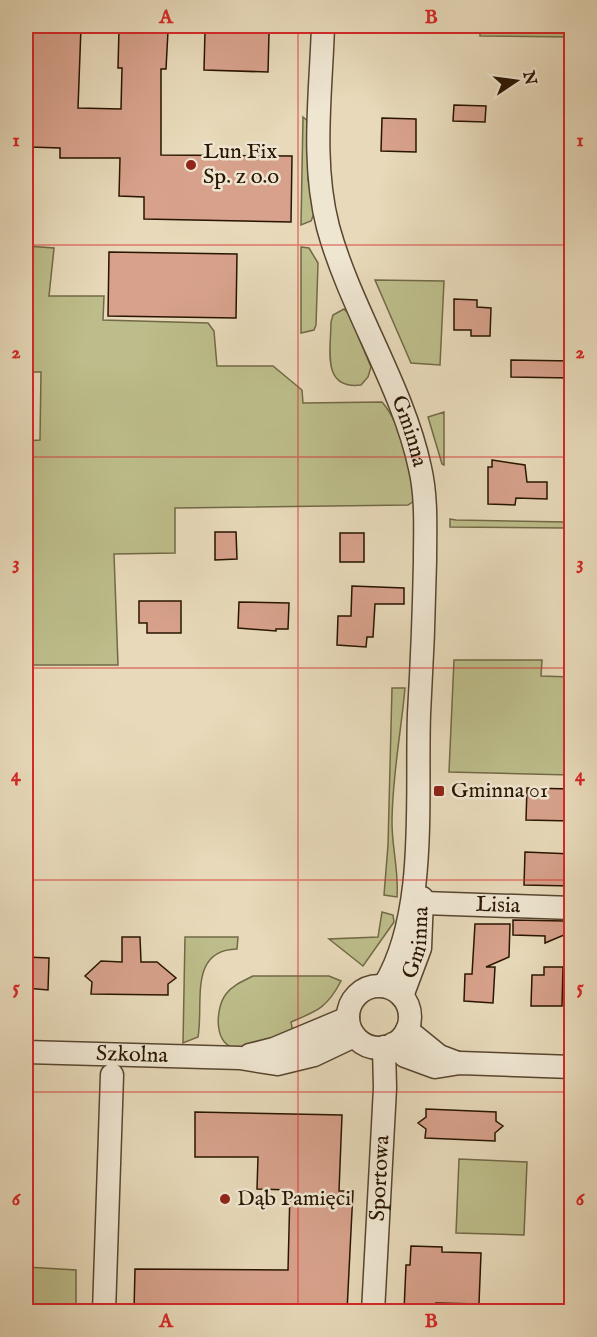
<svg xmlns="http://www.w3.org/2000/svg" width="597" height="1337" viewBox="0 0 597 1337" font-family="'IM FELL English',serif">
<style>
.green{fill:#bcbd8a;stroke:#726946;stroke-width:1.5}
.building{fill:#d7a18b;stroke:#291501;stroke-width:1.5}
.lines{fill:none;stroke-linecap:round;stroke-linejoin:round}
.minor-casing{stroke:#58462f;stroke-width:25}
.minor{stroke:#efe6d2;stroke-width:22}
.grid{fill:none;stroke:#d62828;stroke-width:1.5;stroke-opacity:0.55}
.poi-dot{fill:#8f2418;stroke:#efe6d2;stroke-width:2}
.labels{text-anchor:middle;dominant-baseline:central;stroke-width:5;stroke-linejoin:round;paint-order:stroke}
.poi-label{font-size:22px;fill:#291501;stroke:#efe6d2;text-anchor:start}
.street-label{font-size:22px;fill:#291501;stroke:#efe6d2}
.neatline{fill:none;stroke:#d62828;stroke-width:2}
.grid-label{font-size:20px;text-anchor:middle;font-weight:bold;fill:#d62828}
</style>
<rect width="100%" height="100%" fill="#e7d9b9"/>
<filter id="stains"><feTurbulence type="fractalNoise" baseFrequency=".00333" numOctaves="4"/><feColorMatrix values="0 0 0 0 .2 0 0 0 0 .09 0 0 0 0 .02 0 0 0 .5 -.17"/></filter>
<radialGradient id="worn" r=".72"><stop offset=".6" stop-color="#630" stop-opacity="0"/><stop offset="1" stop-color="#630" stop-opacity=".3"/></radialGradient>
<path class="green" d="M 480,26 L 571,26 L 571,37 L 480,36 Z
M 303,117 L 311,124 L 308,179 L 314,214 L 311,221 L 301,225 Z
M 26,246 L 54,248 L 49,296 L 104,296 L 103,320 L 208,323 L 214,331 L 217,366 L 273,366 L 302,390 L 303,403 L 382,402 C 403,426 410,470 414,501 L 408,505 L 175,508 L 175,553 L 114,554 L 118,665 L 26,665 L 26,441 L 40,440 L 41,372 L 26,372 Z
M 301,247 L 309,248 L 318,263 L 316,325 L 314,330 L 301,333 Z
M 375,280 L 444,281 L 440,365 L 411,363 Z
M 344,309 L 349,314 L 371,367 L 368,377 L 361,385 C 321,390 331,349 331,322 L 333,315 Z
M 444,412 L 444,465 L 442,464 L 428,417 Z
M 450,519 L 456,520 L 566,522 L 565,528 L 450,527 Z
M 454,660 L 542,660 L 541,676 L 571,677 L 571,775 L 449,772 Z
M 392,688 L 405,688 C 401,733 392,777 392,823 C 392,848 399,872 397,897 L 384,895 L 388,845 Z
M 382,912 L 393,915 L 394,922 L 363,966 L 329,939 L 378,937 Z
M 185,937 L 238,937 L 237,949 C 188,950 204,1003 198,1037 L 183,1043 Z
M 253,976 L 329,976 L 341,981 C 327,1008 317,1011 291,1022 L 293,1032 C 279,1036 252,1049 238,1048 C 213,1048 215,1008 226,994 C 233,985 243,981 253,976 Z
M 459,1159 L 527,1162 L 524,1235 L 456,1233 Z
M 26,1267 L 76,1270 L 76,1311 L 26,1311 Z"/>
<path class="building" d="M 32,26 L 81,27 L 78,108 L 121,109 L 122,68 L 118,68 L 119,29 L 168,31 L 166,69 L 161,69 L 161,155 L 292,156 L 291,222 L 144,219 L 144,197 L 119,196 L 120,158 L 60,158 L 60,148 L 30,147 L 30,143 L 26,143 L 26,112 L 31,112 L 32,67 L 31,62 L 26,62 L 26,31 L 32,31 Z
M 205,31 L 269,33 L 268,72 L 204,70 Z
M 454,105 L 486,106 L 485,122 L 453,121 Z
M 382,118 L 416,119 L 416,152 L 381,151 Z
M 109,252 L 237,254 L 236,318 L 108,316 Z
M 454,299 L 477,300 L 477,307 L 491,308 L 490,336 L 471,336 L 471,330 L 454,330 Z
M 511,360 L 572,361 L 572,378 L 511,377 Z
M 492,460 L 525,465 L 527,482 L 547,482 L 547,499 L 516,498 L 515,505 L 488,504 L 488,467 L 492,467 Z
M 215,532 L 236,532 L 237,559 L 215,560 Z
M 340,533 L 364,533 L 364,562 L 340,562 Z
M 352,586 L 404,588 L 404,604 L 375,604 L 373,637 L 367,637 L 366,647 L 337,645 L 338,616 L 351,616 Z
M 139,601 L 181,601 L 181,633 L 147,633 L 147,623 L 139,623 Z
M 239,602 L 289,603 L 288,629 L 276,629 L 276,631 L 238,628 Z
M 527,788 L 572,789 L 572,821 L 526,820 Z
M 525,852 L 572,854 L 572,886 L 524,885 Z
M 513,920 L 565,921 L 564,935 L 545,943 L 545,936 L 513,935 Z
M 475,924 L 510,924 L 509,957 L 486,967 L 495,967 L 493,1003 L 464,1001 L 465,974 L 472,974 Z
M 122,937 L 140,937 L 141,962 L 157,962 L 176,978 L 168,984 L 168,995 L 91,994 L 92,982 L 85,976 L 101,961 L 122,962 Z
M 26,957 L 49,958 L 48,990 L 26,988 Z
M 544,967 L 563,967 L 562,1006 L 531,1006 L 532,975 L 544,975 Z
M 426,1109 L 496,1112 L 496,1121 L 503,1126 L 495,1133 L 495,1141 L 425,1138 L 426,1129 L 418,1123 L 426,1117 Z
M 195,1112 L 342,1115 L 339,1191 L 353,1191 L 347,1311 L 134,1311 L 135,1269 L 288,1270 L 290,1190 L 257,1189 L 258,1157 L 195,1157 Z
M 411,1246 L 442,1247 L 442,1252 L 481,1253 L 479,1304 L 436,1303 L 436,1311 L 404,1311 L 406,1265 L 410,1265 Z"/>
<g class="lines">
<defs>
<g id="minor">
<path id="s1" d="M 323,26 C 321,92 311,162 328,227 C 350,308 403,387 420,468 C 427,498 425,530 425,561 C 424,613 422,663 419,714 C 416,797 428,914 384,986"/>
<path id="s2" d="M 423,903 L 572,908"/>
<circle cx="379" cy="1017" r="31"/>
<path id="s3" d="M 402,996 L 420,948 L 422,898"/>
<path d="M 407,1030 L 439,1056 L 455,1062"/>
<path d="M 393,1044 L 405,1056 L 435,1067 L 460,1063 L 572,1067"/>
<path id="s4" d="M 26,1052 L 240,1058 L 277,1064 L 314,1055 L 354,1036"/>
<path d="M 250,1055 L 274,1049 L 348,1018"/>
<path d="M 104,1312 L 112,1075"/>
<path id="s5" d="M 373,1312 L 385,1088 L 384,1047"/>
</g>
</defs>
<use href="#minor" class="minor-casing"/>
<use href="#minor" class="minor"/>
</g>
<path class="grid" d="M 298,26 L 298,1312M 26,245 L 572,245M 26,457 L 572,457M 26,668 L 572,668M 26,880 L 572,880M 26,1092 L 572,1092"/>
<g class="poi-dot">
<circle cx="191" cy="165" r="6"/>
<rect x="433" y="785" width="12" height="12" rx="3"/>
<circle cx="225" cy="1199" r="6"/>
</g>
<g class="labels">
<g class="poi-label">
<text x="203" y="152">Lun Fix<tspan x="203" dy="25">Sp. z o.o</tspan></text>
<text x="451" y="791">Gminna 01</text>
<text x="237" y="1199">Dąb Pamięci</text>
</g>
<g class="street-label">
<text stroke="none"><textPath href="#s1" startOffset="422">Gminna</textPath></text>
<text stroke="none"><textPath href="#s2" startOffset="75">Lisia</textPath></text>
<text stroke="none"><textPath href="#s3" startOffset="56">Gminna</textPath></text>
<text stroke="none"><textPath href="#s4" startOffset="106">Szkolna</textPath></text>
<text stroke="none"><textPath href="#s5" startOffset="134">Sportowa</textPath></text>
</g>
</g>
<rect width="597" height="1337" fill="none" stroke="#e7d9b9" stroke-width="66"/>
<g transform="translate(516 81) rotate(77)" stroke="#efe6d2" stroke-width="4.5" paint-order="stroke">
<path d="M0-4.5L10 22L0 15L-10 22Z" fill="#291501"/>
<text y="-9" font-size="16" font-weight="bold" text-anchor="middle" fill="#291501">N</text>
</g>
<rect x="33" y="33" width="531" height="1271" class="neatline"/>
<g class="grid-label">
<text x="166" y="23">A</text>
<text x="431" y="23">B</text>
<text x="16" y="146">1</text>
<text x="580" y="146">1</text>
<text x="16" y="358">2</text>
<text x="580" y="358">2</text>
<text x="16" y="569">3</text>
<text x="580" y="569">3</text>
<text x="16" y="781">4</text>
<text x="580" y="781">4</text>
<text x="16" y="993">5</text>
<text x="580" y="993">5</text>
<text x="16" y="1205">6</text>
<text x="580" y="1205">6</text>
<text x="166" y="1327">A</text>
<text x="431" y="1327">B</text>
</g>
<rect width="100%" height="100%" filter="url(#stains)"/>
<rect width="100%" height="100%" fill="url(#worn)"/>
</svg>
